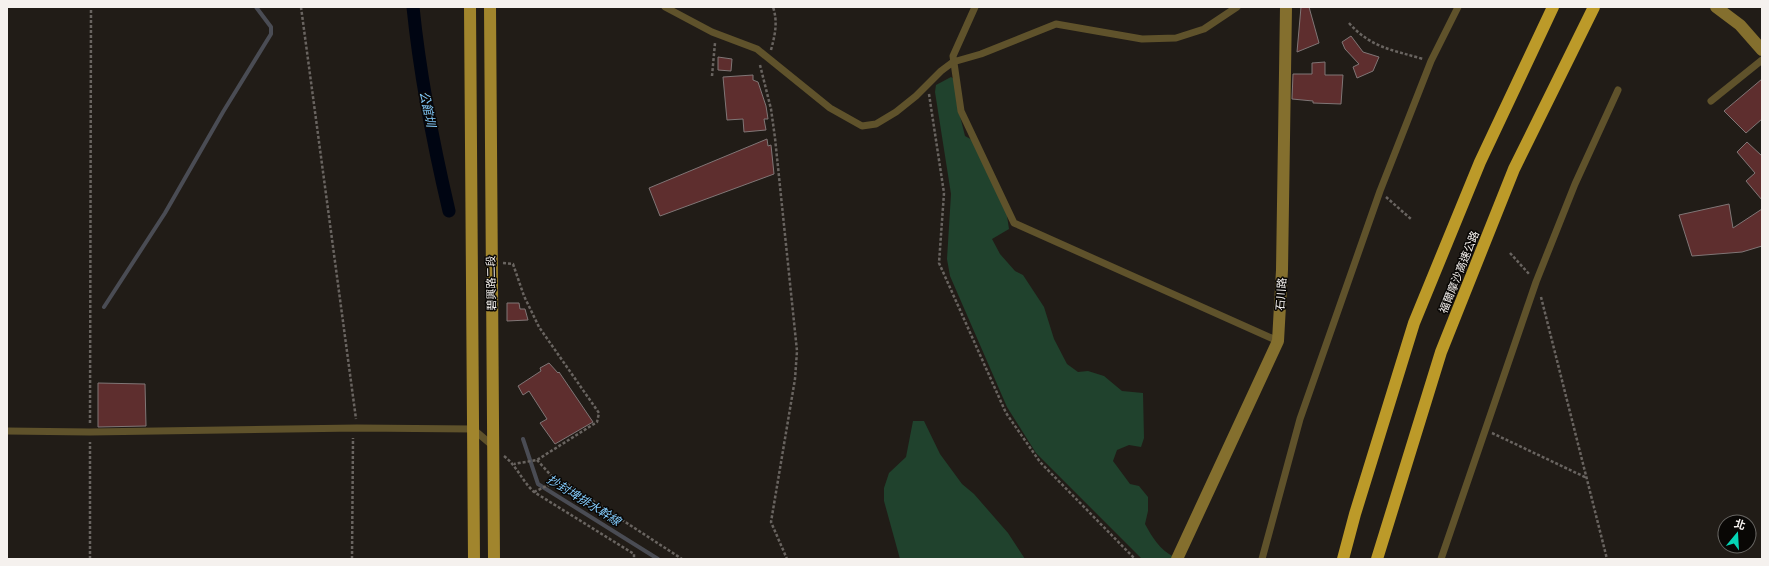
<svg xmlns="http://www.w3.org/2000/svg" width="1769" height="566" viewBox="0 0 1769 566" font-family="Montserrat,'Noto Sans TC',sans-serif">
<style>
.green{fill:#20422d}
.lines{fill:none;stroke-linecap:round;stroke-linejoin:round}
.stream{stroke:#4a4c54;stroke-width:4}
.canal{stroke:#000512;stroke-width:13}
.building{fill:#5e2e2e;stroke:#807676}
.path{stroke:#696460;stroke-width:2.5;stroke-dasharray:3 2;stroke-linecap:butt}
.lane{stroke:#5f522b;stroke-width:7}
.secondary{stroke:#846f2e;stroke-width:12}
.primary{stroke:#a1852d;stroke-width:12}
.highway{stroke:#bc9a29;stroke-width:12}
.labels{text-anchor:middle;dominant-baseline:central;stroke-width:3;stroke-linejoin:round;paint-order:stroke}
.street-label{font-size:11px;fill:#f5f1ee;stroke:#090705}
.water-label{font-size:12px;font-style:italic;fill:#83cafb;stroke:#090705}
</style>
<rect width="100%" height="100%" fill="#211c17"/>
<path class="green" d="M 951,77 L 954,79 L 957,104 L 965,136 L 974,141 L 1006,209 L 1009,229 L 992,239 L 1000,254 L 1015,271 L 1023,275 L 1044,307 L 1054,339 L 1067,364 L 1078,372 L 1088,371 L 1104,376 L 1122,391 L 1143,393 L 1144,438 L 1141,447 L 1129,445 L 1117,450 L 1113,461 L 1130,484 L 1139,486 L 1148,497 L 1148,511 L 1145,524 C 1152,537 1160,550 1174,557 L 1173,559 L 1142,559 L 1036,453 L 1007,407 L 950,276 L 947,259 L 951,194 L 935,92 L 936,85 Z
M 913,421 L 924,421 L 940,454 L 962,484 L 974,494 L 1008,533 L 1025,559 L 900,559 L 884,501 L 884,488 L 889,473 L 906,457 Z"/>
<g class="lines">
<path class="stream" d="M 104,307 L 165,213 L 223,112 L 271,34 L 271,27 L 256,7
M 523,439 L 538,484 L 658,559"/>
<path class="canal" d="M 413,7 C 420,76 433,143 449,211"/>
</g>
<path class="building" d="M 1301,7 L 1309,7 L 1319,43 L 1297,52 Z
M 1351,36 L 1363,52 L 1379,57 L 1373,71 L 1357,78 L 1353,67 L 1359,64 L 1345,49 L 1342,42 Z
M 718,57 L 732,59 L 731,71 L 718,70 Z
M 1325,62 L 1325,75 L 1343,75 L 1341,104 L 1313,103 L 1313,101 L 1292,99 L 1293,74 L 1312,74 L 1312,63 Z
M 753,75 L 753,80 L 758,82 L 766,106 L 768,119 L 764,119 L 766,130 L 744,132 L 743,119 L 727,120 L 723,77 Z
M 1762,79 L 1762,119 L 1746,133 L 1724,111 Z
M 767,139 L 768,146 L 771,145 L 774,174 L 660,216 L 649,188 Z
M 1747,142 L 1762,156 L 1762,200 L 1746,181 L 1755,173 L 1737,152 Z
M 1729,204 L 1733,228 L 1762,209 L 1762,246 L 1742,252 L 1692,256 L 1679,215 Z
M 507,303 L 519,303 L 520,309 L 525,309 L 528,320 L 507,321 Z
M 549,363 L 558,373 L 559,372 L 593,422 L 555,444 L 540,423 L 547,419 L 529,391 L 523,395 L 518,386 L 541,371 L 540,368 Z
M 98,383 L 145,384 L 146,426 L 98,427 Z"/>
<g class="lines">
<path class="path" d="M 301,7 L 356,419
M 1349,23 C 1371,48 1393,50 1423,59
M 771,50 C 775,35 778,22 773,7
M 760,65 L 771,109 L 775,138 L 797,351 L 795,379 L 771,522 L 787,559
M 712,76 L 715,43
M 929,94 L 944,193 L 939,263 L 1006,413 L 1040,462 L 1135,559
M 1386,197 L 1411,219
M 1510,253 L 1530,275
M 503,263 L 513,264 L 524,296 L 539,327 L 599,413 L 597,422 L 537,460 L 514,464
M 1541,297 L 1607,559
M 90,423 L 91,7
M 1492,433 L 1587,478
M 504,456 C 517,466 522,481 534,492 L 634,554 L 634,559
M 537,460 L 558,483
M 534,492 L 551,484 L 567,484 L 682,559
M 90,559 L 90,442
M 352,559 L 353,438"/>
<path class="lane" d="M 665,7 L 712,32 L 757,49 L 830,108 L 862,126 L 876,124 L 896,112 L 916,96 L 941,71 L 953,62 L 981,54 L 1056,24 L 1142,39 L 1176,38 L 1204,29 L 1237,7
M 975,7 L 953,56 L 961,111 L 1014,223 L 1278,341
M 1711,101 L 1762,60
M 7,431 L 90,432 L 357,428 L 473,429 L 493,446
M 1262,559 L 1300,419 L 1380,191 L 1431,61 L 1458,7
M 1441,559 L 1536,282 L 1575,184 L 1618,90"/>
<path class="secondary" d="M 1716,7 L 1740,25 L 1762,50
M 1177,559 L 1278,341 L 1282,270 L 1286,7"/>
<path class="primary" d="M 470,7 L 474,559
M 490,7 L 494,559"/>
<path class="highway" d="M 1343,559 L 1355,514 L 1414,323 L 1480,162 L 1553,7
M 1377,559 L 1441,352 L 1514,169 L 1594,7"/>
</g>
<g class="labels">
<g class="street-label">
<text transform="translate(1459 272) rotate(-68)">福爾摩沙高速公路</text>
<text transform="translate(491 283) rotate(-91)">碧興路二段</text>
<text transform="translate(1281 294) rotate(-86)">石川路</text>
</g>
<g class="water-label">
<text transform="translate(428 109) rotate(78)">公館圳</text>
<text transform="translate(584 500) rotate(32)">抄封埤排水幹線</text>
</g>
</g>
<rect width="1769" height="566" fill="none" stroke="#f5f1ee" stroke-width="16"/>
<g transform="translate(1737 534) rotate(18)"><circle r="19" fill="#090705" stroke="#676562"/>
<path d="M0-3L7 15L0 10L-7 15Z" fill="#05d5b6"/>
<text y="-6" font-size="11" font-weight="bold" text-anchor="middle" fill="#f5f1ee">北</text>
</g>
</svg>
